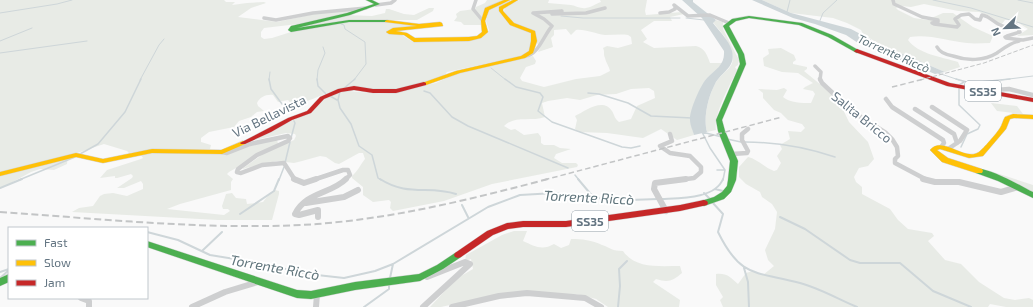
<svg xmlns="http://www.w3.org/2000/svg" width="1033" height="307" viewBox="0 0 1033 307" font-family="'Exo 2',sans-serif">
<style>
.green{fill:#e8ebe6}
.water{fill:#ced6d9}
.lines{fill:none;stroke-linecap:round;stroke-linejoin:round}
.stream-far2{stroke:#ced6d9;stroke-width:1}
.stream-far1{stroke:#ced6d9;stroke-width:1.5}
.stream{stroke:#ced6d9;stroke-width:2}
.fast-casing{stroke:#d5d6d7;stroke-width:1}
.slow-casing{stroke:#d5d6d7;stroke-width:1}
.jam-casing{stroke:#d5d6d7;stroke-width:1}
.street-far2{stroke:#cecfd0;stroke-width:3.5}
.street-far1{stroke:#cecfd0;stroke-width:4.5}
.street{stroke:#cecfd0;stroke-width:6}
.fast{fill:#4caf50;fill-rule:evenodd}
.slow{fill:#ffc107;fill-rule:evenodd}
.jam{fill:#c62828;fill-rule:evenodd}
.rail-far2{stroke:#c3c5c6;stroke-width:1;stroke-dasharray:4.5 2;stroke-linecap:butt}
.rail-far1{stroke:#c3c5c6;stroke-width:1.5;stroke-dasharray:5.5 3;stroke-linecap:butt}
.rail{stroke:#c3c5c6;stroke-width:2;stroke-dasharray:7 3.5;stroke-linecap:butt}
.labels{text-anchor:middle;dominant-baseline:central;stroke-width:4;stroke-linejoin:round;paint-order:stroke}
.far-water-label{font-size:12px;font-style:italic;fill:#60757c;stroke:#fff}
.shield{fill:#fff;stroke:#939fa8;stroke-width:1}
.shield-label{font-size:12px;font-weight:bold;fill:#657683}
.street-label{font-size:13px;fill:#657683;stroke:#fff}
.water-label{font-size:14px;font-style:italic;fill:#60757c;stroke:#fff}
</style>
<rect width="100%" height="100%" fill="#f9f9f9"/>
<path class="green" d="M 0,0 L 224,0 L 226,2 L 235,2 L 232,5 L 247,3 L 264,2 L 266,3 L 251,8 L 238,17 L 277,22 L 318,13 L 361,9 L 300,25 L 298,24 L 264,28 L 261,32 L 261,37 L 264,39 L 272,38 L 291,32 L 349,22 L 388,21 L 423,26 L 389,30 L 387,32 L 402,35 L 413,42 L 420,42 C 437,41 480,46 489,30 L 486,21 L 489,10 L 504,2 L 514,0 L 500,9 L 513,26 L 529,31 L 532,34 L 529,52 L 521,56 L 447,72 C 441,83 391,91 378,90 C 367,90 358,85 348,87 C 328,90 312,102 292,105 L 288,100 L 278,102 L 273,95 C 266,94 260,97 257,103 L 258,106 L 264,111 L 257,112 L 251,117 L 239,121 L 234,127 L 209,132 L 201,138 L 201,142 L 211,145 L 210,149 L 151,150 L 129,153 L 127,151 L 104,144 L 68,156 L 67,164 L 54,170 L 40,169 L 31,172 L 0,189 Z
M 487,0 L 504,0 L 486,9 L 480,20 L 482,25 L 464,25 L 461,22 L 454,21 L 457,17 L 456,14 L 460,11 L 475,9 L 476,7 L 485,3 Z
M 519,0 L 549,0 L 548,3 C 556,4 563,4 571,5 C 576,6 581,9 586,8 C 592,7 595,4 601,2 L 600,0 L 647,0 L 645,11 L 646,15 L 682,12 L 684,14 L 670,17 L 672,21 L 654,21 L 641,30 L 647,39 L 643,42 L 654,48 L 696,46 C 705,48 707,55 710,63 L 722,63 L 717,70 L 706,79 L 697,96 L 690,120 L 694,135 L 677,140 L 661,129 L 643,138 L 607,133 L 579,132 L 575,129 L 577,120 L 575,116 C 585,111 603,97 612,111 C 615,116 614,118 619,122 L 631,119 L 637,106 L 655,98 L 654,91 L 649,88 L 631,89 L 616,94 L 597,95 L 580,100 L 567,98 L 548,101 L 542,103 L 545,117 C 531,122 515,115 504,126 L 511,130 L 515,129 L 524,135 L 538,133 L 541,137 L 541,143 L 544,145 L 554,145 L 560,148 L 571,149 L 556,154 L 554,158 L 562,163 L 576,163 L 578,165 L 577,167 L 492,184 L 444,201 L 393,211 L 390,208 L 391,202 L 389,200 L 373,202 L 363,195 L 363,187 L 352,178 L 352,176 C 358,171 360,165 365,159 L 363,153 L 359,153 L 339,164 L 335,163 L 326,157 L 320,156 L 302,161 L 294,163 L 277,161 L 242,169 L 263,154 L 294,140 L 296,136 L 295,134 L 286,133 L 246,142 L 313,111 L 325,98 L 332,94 L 349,91 L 379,94 L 399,92 L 416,87 L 436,83 L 455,74 L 533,56 L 536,61 L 535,64 L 526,67 L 520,78 L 522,81 L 544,87 L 576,79 L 600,76 L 610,71 C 609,66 606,63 605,58 C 603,54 605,52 603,48 L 607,46 L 618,48 L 632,44 L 631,37 L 628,35 C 621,34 613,35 605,35 C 595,34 586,29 576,30 L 571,35 L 566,29 L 554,30 L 554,35 L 551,38 L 553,47 L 538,52 L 540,48 L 537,43 L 534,31 L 513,24 L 504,12 L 505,7 Z
M 762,0 L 1033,0 L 1033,35 L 1017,36 L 1028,29 L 1014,20 L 1005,20 L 1001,25 L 990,16 L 979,12 L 958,11 L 924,4 L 911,7 L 901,6 L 896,8 L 898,10 L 914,18 L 927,20 L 943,13 L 953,13 L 973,27 L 993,36 L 990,43 C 982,43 975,44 967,43 C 948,41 929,34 910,37 L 908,40 C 918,54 942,57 958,62 L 960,67 L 945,72 L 879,44 L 863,34 L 861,30 L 847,23 L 833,18 L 791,13 Z
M 429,8 L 434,8 L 433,11 L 417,20 L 348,20 L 295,29 L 345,15 L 372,16 L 385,13 L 386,9 L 389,9 L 404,14 L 414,15 Z
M 716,20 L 723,22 L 723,29 L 739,60 L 738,65 L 735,67 L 737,70 C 730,85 713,115 716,130 L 707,132 C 703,118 708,97 715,84 C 724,68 740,69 729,45 C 726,37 718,29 713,22 Z
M 781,48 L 794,55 L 796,60 L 793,62 L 793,64 L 807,67 L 807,69 L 804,71 L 838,99 L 849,122 L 868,142 L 874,159 L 868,166 L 859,168 L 854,177 L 856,182 L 862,187 L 862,194 L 890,209 L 898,220 L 908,229 L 932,233 L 934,236 L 928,241 L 945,260 L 961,264 L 979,282 L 1004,298 L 1015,300 L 1029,298 L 1033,300 L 1033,307 L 1006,307 L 990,304 L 988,307 L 723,307 L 720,300 L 723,297 L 716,285 L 716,274 C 727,273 730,277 738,284 L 746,273 L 753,271 L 763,275 L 774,266 L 768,260 L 765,250 L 775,229 L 777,212 L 772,204 L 762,197 L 760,192 L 746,184 L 739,177 L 739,167 L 748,157 C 757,159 764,167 774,171 L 777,170 L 781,163 L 777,156 L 782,149 L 780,145 L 790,139 L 788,131 L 801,132 L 805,128 L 802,124 L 788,120 L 781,113 L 774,110 L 763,98 L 763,93 L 758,89 L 777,90 L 784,88 L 787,90 L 783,97 C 790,103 802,103 811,103 L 815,94 L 813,91 L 803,89 L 805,87 L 813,83 L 798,73 L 782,72 L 764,66 L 763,58 L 769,54 L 768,49 Z
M 991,103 L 1017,106 L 1023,114 L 997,111 Z
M 277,139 L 278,144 L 229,172 L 227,174 L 233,179 L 231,182 L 231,190 L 180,204 L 167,209 L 224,215 L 230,211 L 228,209 L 223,209 L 222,206 L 226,194 L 232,193 L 236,198 L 246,199 L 247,204 L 263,202 L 270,193 L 275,190 L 279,191 L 279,194 L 272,220 L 218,220 L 72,212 L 79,208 L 93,206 L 100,196 L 104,194 L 113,193 L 127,196 L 143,189 L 143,184 L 141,181 L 124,188 L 117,188 L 132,178 L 133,176 L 131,174 L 117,178 L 115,178 L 115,176 L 100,178 L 107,170 L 141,159 L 143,158 L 141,155 L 155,152 L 220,154 Z
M 987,170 L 1033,185 L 1033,192 L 988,171 Z
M 514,231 L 527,231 L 523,241 C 534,246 542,251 554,244 L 561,248 L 569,245 L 571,239 C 582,239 592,240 602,245 C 611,248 612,251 623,251 C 635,269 660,266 680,266 L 682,273 C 673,281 668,283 656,279 L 653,282 L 680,300 L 679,307 L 608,307 L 596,299 L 577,294 L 495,295 L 441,307 L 430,307 L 456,279 L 473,269 L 471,259 L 465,261 L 466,255 L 502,235 Z"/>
<path class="water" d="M 682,0 L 693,0 L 693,2 L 716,20 L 713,23 C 719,31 729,40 732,51 C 736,68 722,71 715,84 C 708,97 703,118 707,132 L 694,135 C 693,131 690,125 690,120 C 689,111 701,84 707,78 C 716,69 725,65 724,51 L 702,18 Z
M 752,0 L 762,0 L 791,13 L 851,29 L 879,44 L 945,72 L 935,74 L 858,43 L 846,35 L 815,24 L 793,18 Z"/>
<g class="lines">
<path class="stream-far2" d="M 933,0 L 971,8 L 1033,27
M 1018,0 L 1033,3
M 787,12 L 790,0
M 0,13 L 57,4 L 72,0
M 561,16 L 583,18 L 680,18
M 686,18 L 704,20
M 819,23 L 823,13 L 837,0
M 341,24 L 344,25 L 345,29 L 365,42 L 366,64 L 354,80
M 0,41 L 32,28
M 0,53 L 87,41
M 491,68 L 506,80
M 938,73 L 959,80
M 140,80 L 159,45 L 164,39
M 269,80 L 270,72
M 317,80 L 318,70 L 325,53 L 323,47
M 1001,80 L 1033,76"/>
<path class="stream-far1" d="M 269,79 L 271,89 L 282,104
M 317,79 L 318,86 L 326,94
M 505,79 L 516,87 L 540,93 L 543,97 L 538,111 L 552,122 L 622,147 L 631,148 L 640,146
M 956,79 L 970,83 L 1010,79
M 343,89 L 355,79
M 340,91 L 338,100 L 340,108 L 351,124 L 359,146 L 372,155 L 378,178 L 381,180
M 424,91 L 430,93 L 452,117 L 468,126 L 568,168
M 588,93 L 599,94 L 628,103 L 651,116 L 692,118
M 330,96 L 337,100
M 702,132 L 722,137
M 702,132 L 710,148 L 725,170 L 723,180
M 291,138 L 295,123 L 294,121
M 727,139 L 741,142
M 745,142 C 777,142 805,147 835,157
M 961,147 L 967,134 L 978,129 L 980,125 L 959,105 L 959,85 L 964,82
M 80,154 L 98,144 L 125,112 L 141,79
M 285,163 L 290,142
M 717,170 L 725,170
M 575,175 L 579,180
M 19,180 L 75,157
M 279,180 L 284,167"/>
<path class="stream" d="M 380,179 C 408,197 429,185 456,194
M 578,179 L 594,198
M 0,188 L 22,179
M 715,189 L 723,191
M 704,193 L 710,199
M 662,199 C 680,198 715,199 723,179
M 712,202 L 723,214 L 718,232 C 741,279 756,271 800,283 C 819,288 838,299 857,307
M 462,205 L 468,217
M 240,214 L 274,191 L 279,179
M 780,217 L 805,229 L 850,260 L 860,263 L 900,263 L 933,291 L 971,307
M 109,228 L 132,228
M 147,232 L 178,240 L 210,255 L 259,263 L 308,274 L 344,278 L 375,271 L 393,264 L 488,207 L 520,195 L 555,193 L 580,197 L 630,200 L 658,199
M 202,251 L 222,232
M 744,268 L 748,282 L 749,307
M 0,272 L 9,269
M 0,278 L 9,270
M 390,278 L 393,264
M 364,307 L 389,289 L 389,283
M 618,307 L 620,286 L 619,269 L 627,261"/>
<defs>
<path id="fast" d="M 366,0 L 372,0 L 380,4 L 350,15 L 297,28 L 349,20 L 387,20 L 389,21 L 389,22 L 349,22 L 291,32 L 288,30 L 291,26 L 347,13 L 374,4 Z
M 749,16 L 802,23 L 832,35 L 860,51 L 857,53 L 855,52 L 828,37 L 799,25 L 749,18 L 736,21 L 729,26 L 744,54 L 746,64 L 722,120 L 725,131 L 738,161 L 736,180 L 731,192 L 724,199 L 704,206 L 701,205 L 700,203 L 701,201 L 714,197 L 722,192 L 727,186 L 728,180 L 730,161 L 718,131 L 716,120 L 740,64 L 738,54 L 723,26 L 732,19 Z
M 976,169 C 988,167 1021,186 1033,192 L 1033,198 L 998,181 L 976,173 L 975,171 Z
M 147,241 L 297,290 L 311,291 L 355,282 L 419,274 L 437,265 L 455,253 L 458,252 L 461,253 L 462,255 L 461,257 L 443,269 L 420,281 L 355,290 L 311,299 L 297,298 L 147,247 Z
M 9,274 L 9,282 L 0,286 L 0,278 Z"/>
<path id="slow" d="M 504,0 L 510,0 L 489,10 L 485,21 L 488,32 L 481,38 L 469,41 L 414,42 L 404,35 L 389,34 L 386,32 L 393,28 L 417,26 L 385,22 L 385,21 L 387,20 L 419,24 L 440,22 L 442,23 L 443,26 L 396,31 L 407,33 L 415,38 L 469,37 L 477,36 L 482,32 L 481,21 L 485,8 Z
M 513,0 L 518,0 L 503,9 L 503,11 L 514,23 L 535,31 L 537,41 L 533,53 L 525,58 L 460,73 L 426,85 L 422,85 L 422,83 L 456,71 L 521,56 L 529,51 L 531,41 L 531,33 L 510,25 L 499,11 L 499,7 Z
M 1013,114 L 1033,115 L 1033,119 L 1014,118 L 1010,119 L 1006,129 L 983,156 L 969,158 L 940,149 L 937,150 L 948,158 L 982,169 L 983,171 L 982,173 L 976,173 L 942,162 L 930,150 C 943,135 964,162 979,152 C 983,149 997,133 1000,128 C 1002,125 1003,120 1005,117 Z
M 243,141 L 245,142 L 246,143 L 245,144 L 222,154 L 152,153 L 103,163 L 76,157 L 0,176 L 0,172 L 76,153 L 103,159 L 152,149 L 221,150 Z"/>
<path id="jam" d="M 857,49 L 950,83 L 1033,98 L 1033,102 L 947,86 L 855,52 L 854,51 Z
M 424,82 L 426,83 L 426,85 L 396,93 L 373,93 L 354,90 L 341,92 L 324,99 L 311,113 L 292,120 L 271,132 L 245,144 L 241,144 L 240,143 L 288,118 L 307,111 L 320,97 L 338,89 L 354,86 L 373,89 L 396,89 Z
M 704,200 L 707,201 L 708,203 L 707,205 L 680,211 L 566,227 L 523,227 L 508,229 L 493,235 L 461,257 L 458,258 L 455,257 L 454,255 L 455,253 L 487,231 L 507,223 L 523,221 L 566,221 L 680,205 Z"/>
</defs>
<use href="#fast" class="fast-casing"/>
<use href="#slow" class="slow-casing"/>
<use href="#jam" class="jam-casing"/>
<path class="street-far2" d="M 476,0 L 473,9 L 483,21
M 893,0 L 894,4 L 922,17 L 938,20 L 938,22 L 932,23 L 934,24 L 957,27 L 959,25 L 955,19 L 961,15 L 969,14 L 975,19 L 980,20 L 982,15 C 993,17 995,26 1007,27 L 1010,22 L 1016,25 L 1020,32 L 1007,36 L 1005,37 L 1006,38 L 1023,40 L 1033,38
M 376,5 L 391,3 L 395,0
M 674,5 L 688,16 L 710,15 L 729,23
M 660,13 L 669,12 L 675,9 L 675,6
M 264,18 L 276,20 L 313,13 L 366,8
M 937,47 C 940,53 947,55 953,56 C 967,61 984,61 997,53 C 1004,48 1010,43 1019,41
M 526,56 C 538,55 544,35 552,26 L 544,19 L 533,13 L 562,11 L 552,14 L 586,13 L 605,8
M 815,66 L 821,72 L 820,80"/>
<path class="street-far1" d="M 820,79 L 822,83 L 853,112 L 886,133 L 892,139 L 897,147 L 898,156 L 895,159 L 895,163 L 927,180
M 996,93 L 995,90 L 1009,89 L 1033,95
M 886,99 L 892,107 L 943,140 L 944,143 L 941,147
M 932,107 L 967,130 L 960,141 L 948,149
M 915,109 L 954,134 L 957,143
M 670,134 L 672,141 L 660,146 L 670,153 L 690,156 L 701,167 L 701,172 L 694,178 L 679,180
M 222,152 L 227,153 L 250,144 L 288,136 L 290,138 L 288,141 L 257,155 L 238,169 L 237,172 L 241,173 L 262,165 L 284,163 L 295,180
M 732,154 L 747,153 L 748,151 L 742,140 L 742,134 L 748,129
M 313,180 L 343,170 L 348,170 L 350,175 L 345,180"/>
<path class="street" d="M 294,179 L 304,183 L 316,179
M 923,179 L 935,182 L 959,182 L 1001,192 L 1018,187
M 306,203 L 344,197 L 358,190
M 666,211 L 654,189 L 655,183 L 686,179
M 318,217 L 318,210 L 299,215 L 295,214 C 306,192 331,194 346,179
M 81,298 L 89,301 L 89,307
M 192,307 L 225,292 L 258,282
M 316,307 L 317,294
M 423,307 L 470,264 L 465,262 L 427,277
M 452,307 L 499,296 L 527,293 L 585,298 L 601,307"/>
<use href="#fast" class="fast"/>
<use href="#slow" class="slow"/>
<use href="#jam" class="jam"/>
<path class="rail-far2" d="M 920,80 L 984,63 L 1033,45"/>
<path class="rail-far1" d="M 892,87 L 924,79
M 544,180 L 782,117"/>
<path class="rail" d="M 0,212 C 105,219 212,231 317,224 C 396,218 472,199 548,179"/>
</g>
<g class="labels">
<g class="far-water-label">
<text transform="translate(894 53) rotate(24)">Torrente Riccò</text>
</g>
<g class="shield">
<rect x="965" y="81" width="36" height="20" rx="3"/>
<rect x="572" y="211" width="36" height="20" rx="3"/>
</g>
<g class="shield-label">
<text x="983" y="91">SS35</text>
<text x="590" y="221">SS35</text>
</g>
<g class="street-label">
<text transform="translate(269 116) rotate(-26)">Via Bellavista</text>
<text transform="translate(862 117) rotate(39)">Salita Bricco</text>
</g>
<g class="water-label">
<text transform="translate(589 197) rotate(3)">Torrente Riccò</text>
<text transform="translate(275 267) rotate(10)">Torrente Riccò</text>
</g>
</g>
<rect x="8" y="227" width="140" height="72" fill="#ffffff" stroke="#c1c8cd"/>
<rect x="16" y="240" width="20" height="6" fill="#4caf50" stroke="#c1c8cd"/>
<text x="44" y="247" font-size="12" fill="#657683">Fast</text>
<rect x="16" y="260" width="20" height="6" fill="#ffc107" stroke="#c1c8cd"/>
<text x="44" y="267" font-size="12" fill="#657683">Slow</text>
<rect x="16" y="280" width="20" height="6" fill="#c62828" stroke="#c1c8cd"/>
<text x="44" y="287" font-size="12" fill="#657683">Jam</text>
<g transform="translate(1005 28) rotate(247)" stroke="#ffffff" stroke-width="3" paint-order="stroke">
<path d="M0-3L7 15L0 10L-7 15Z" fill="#657683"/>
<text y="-6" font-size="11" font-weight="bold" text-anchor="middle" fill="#657683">N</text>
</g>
</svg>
